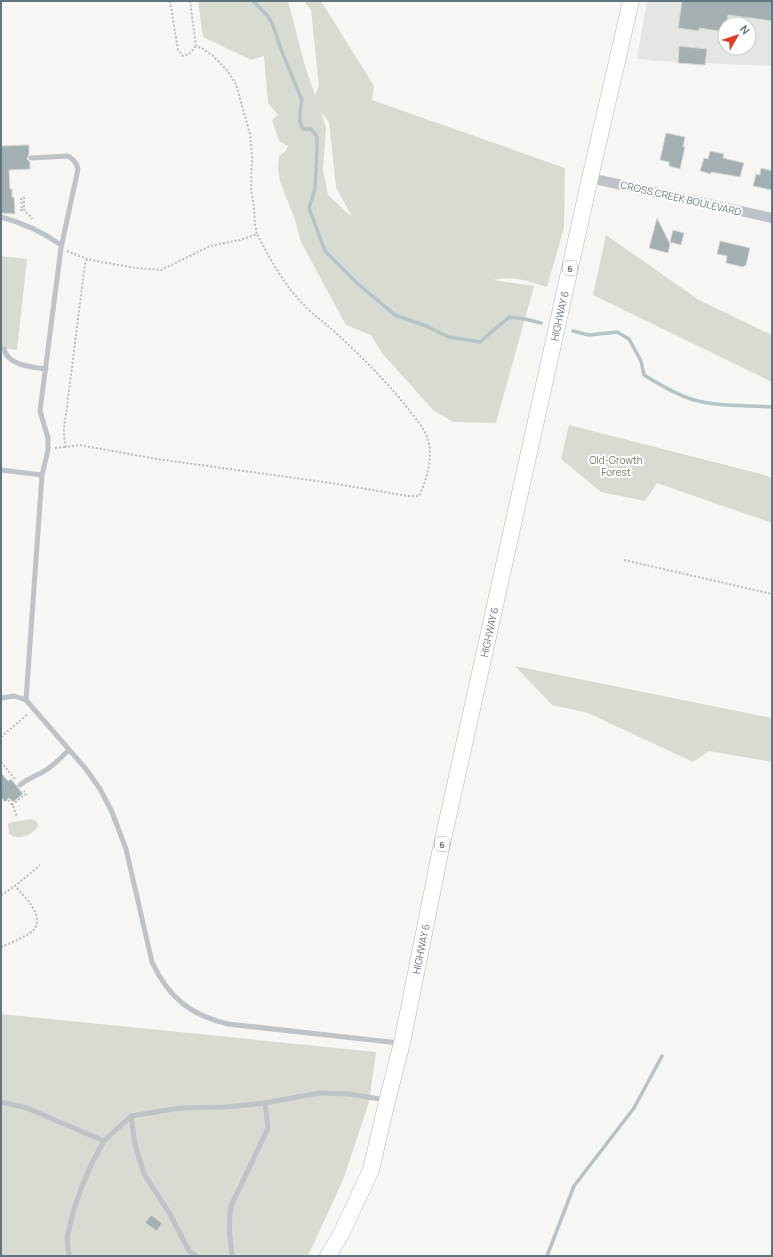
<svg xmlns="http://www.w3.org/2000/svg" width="773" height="1257" viewBox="0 0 773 1257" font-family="Manrope,sans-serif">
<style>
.built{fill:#e4e6e4;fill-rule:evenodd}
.green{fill:#d7dbd2;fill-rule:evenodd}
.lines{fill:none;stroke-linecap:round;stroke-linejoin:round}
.stream{stroke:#b4c4c6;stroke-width:3.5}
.building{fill:#a4afb2;stroke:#d8d8d6}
.primary-casing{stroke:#b1b7ba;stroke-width:17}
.path{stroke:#b9bdbf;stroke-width:2;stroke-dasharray:2 2;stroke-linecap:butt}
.lane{stroke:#bdc3c6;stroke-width:5}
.street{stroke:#bdc3c6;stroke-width:10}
.primary{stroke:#fff;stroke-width:16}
.labels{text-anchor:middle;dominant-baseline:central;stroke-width:4;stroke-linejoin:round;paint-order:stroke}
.shield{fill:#fff;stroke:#909ea5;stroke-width:1}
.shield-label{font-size:9px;font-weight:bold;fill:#61757e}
.street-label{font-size:10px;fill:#61757e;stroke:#fff}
.park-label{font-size:10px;fill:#6c7b64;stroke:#fff}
</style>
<rect width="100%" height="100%" fill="#f6f6f3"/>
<path class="built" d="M 647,1 L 772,1 L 772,66 L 659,61 L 637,59 ZM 725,24 L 749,24 L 749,48 L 725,48 Z"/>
<path class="green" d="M 198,1 L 288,1 L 305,66 L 315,95 L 319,86 L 311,10 L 304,1 L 321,1 L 374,86 L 372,100 L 565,168 L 564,228 L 547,287 C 528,281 513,275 493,280 L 534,286 L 496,423 L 453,422 L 433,410 L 382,353 L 371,335 L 346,325 L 301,242 L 295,220 L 280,181 L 278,169 L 279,156 L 286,151 L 288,146 L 279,141 L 272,120 L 278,115 L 268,103 L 264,56 L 251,60 L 203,37 ZM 321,112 L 329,122 L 336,187 L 352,217 L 328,195 L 323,170 L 326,128 Z
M 606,235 L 699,300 L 772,335 L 772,382 L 593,295 Z
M 1,256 L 27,259 L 17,350 L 1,348 Z
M 569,425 L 761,474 L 772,478 L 772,523 L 657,483 L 645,501 L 601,492 L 561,459 Z
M 515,666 L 772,718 L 772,762 L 709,751 L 693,762 L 588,713 L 552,705 Z
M 31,819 L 36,821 L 38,825 C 35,835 16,842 9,833 L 8,824 L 12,822 Z
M 1,1014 L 376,1052 L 369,1102 L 343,1180 L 308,1256 L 1,1256 Z"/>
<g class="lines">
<path class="stream" d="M 253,1 L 267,15 L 272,23 L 282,52 L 302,100 L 300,111 L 300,122 L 303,129 L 311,129 L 317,137 L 317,149 L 315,189 L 309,208 L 325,251 L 358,284 L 395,315 L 426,326 L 449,337 L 480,342 L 509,317 L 525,319 L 541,323
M 573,331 L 589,335 L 617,332 L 629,339 L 641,361 L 644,375 C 660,385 677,395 694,400 C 719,407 747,405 772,407
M 547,1256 L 574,1186 L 634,1108 L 662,1056"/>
</g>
<path class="building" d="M 682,1 L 772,1 L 772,21 L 728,15 L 727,24 L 725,24 L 725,32 L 699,28 L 699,31 L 678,28 Z
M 679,46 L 707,49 L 705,65 L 678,63 Z
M 666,133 L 685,137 L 683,147 L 685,147 L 680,169 L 669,166 L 669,162 L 660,160 Z
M 29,145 L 29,154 L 27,159 L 30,162 L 30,169 L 9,170 L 10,189 L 12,189 L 12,197 L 14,197 L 15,214 L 1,213 L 1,146 Z
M 710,151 L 724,154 L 723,158 L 744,163 L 740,177 L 711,172 L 711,174 L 700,171 L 704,158 L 708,159 Z
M 761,168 L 772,171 L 772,190 L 753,186 L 756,174 L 760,175 Z
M 657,218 L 670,244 L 668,253 L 649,248 Z
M 673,230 L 684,233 L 681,245 L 670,242 Z
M 720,241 L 750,248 L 746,265 L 743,267 L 726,263 L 727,256 L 717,254 Z
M 1,773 L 8,781 L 11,779 L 23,794 L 13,802 L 9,798 L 5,802 L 1,797 Z
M 151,1215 L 162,1223 L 157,1231 L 145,1223 Z"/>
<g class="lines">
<defs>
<g id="primary">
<path id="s1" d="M 328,1256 L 341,1234 L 371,1170 L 387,1101 L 402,1043 L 440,853 L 590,178 L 631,1"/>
</g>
</defs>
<use href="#primary" class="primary-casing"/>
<path class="path" d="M 170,1 L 178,50 L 183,56 L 189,54 L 196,46
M 20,210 L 22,210 L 21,198 L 24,198 L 24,210 L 31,217 L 32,219
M 67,251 L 87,259 L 102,262 L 136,268 L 161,270 L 210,246 L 240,240 L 257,234 L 255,225 L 254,208 L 251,190 L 252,156 L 250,134 L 236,84 L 226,69 L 213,56 L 203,49 L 196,46 L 190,1
M 87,259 L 85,264 C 79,309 74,353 68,398 C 67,414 61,430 66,447 L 79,445 L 157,459 L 331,483 L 408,496 L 419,496 C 427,479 433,459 428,440 C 425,429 415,418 409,410 C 388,383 363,358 338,335 C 327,324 314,316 304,305 C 284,285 270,259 257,234
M 55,448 L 66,447
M 624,560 L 772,594
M 1,737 L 28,714
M 1,762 L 15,779
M 8,800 L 13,806 L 17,817
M 12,805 L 26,794 L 24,791
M 1,895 L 15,886 L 40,865
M 1,947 C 10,943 21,939 30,933 C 49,920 25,897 15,886"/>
<path class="lane" d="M 31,158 L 68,156 C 74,160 77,163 78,169 L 61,248 L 40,411 L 48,438 L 48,450 L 42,475 L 26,700 L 86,769 L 100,789 L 112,812 L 126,849 L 152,962 C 168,997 190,1015 228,1024 L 399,1043
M 1,217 C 24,223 41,231 61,245
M 4,349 C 7,365 32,367 46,369
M 1,470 L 42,475
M 1,698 L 14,696 L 26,700
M 20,785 C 27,779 31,778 39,774 C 51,769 60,758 69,750
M 1,1102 L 27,1108 L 104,1141
M 131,1116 L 135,1144 L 144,1174 L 170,1214 L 189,1251 L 196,1256
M 69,1256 L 67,1238 L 73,1212 L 82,1186 L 92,1163 L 104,1141 L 131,1116 L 180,1108 L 225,1107 L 265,1103 L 319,1093 L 349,1094 L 386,1100
M 232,1256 C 230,1239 228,1223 231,1206 L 268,1128 L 265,1103"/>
<path class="street" d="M 590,178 L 772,218"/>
<use href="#primary" class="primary"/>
</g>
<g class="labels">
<g class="shield">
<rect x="563" y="261" width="14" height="14" rx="3"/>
<rect x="435" y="837" width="14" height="14" rx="3"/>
</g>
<g class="shield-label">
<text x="570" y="268">6</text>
<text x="442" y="844">6</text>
</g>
<g class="street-label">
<text transform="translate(681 198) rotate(13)">CROSS CREEK BOULEVARD</text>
<text stroke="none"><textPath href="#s1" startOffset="971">HIGHWAY 6</textPath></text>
<text stroke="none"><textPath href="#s1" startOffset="647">HIGHWAY 6</textPath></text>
<text stroke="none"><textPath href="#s1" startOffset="323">HIGHWAY 6</textPath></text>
</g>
<g class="park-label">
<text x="616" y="460">Old-Growth<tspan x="616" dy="12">Forest</tspan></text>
</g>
</g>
<rect width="773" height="1257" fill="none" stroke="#61757e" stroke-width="4"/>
<g transform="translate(737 36) rotate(51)"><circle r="19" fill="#ffffff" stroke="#c0c8cb"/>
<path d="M0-3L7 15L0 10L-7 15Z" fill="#e33b26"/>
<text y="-6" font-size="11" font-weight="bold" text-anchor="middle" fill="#61757e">N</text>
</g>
</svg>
